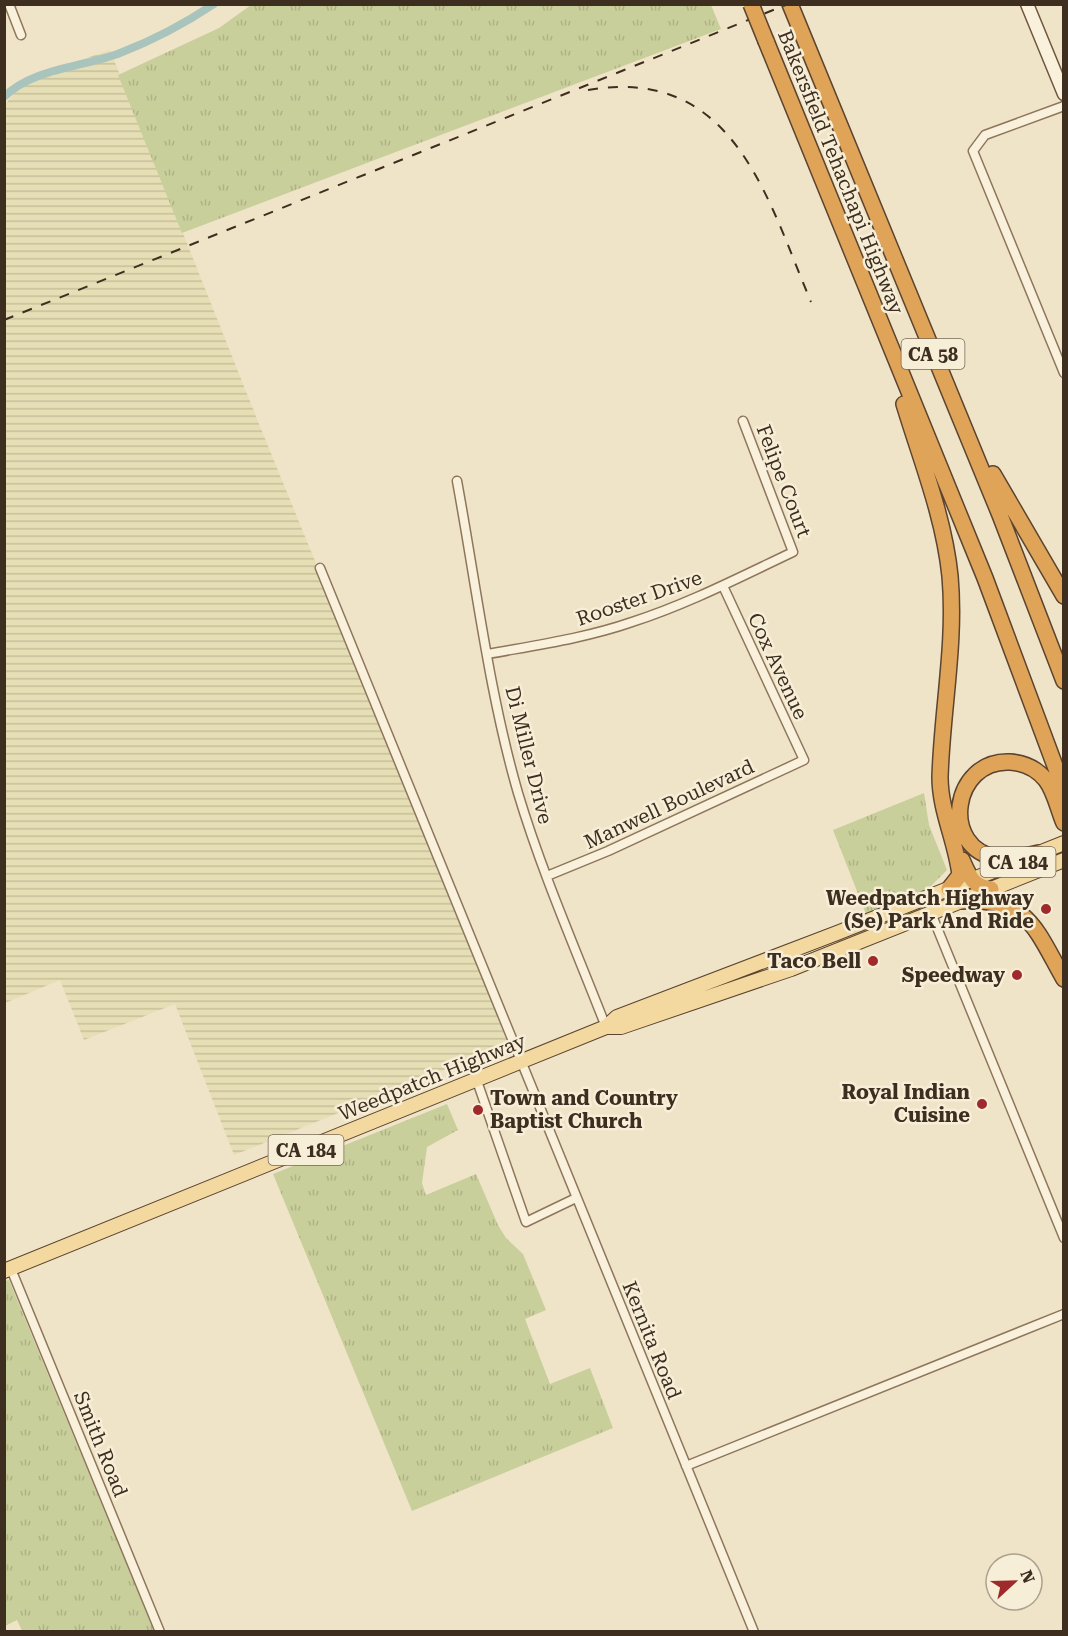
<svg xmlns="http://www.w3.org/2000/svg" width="1068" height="1636" viewBox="0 0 1068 1636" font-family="'Roboto Serif',serif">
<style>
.farmland{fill:url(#farmland-rules)}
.grass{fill:url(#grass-tufts)}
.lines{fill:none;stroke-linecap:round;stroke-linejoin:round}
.canal{stroke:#a9c4bc;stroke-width:8}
.street-casing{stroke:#8d765c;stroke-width:11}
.secondary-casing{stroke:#6f573f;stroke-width:15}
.primary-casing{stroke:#5b4430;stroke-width:16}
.highway-casing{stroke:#5b4430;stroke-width:18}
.street{stroke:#faf1dc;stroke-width:8}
.secondary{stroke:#faf1dc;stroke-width:12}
.primary{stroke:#f3d9a0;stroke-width:14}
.highway{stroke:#e0a458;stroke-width:15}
.rail{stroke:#3d2e20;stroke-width:2;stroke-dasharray:10 10;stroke-linecap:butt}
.highway-bridge-casing{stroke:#5b4430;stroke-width:18;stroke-linecap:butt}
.highway-bridge{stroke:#e0a458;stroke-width:15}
.poi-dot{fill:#9e2a2b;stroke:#f7eed8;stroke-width:2}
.labels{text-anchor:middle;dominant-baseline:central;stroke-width:5;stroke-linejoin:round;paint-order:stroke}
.shield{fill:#f7eed8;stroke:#756857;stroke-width:1.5}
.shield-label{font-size:18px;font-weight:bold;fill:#3d2e20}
.street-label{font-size:20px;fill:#3d2e20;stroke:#f7eed8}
.poi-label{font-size:20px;font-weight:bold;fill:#3d2e20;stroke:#f7eed8;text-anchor:end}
</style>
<defs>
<pattern id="farmland-rules" width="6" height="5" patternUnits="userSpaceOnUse" patternTransform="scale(1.5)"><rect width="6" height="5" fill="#e6deb5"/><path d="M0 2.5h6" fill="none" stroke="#c6bf9b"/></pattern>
<pattern id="grass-tufts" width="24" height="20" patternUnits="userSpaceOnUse" patternTransform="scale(1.5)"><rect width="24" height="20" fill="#c9cf9b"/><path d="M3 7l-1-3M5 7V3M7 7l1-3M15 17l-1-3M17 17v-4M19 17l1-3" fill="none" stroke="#aeb285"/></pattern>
</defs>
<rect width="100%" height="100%" fill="#f0e4c8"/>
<path class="farmland" d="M 110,50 L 257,419 L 512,1043 L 234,1155 L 175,1004 L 84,1040 L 60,980 L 5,1003 L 4,106 L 20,86 L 36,75 Z"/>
<path class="grass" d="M 251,5 L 711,5 L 721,29 L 182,233 L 118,75 L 219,28 Z
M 924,793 L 929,825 L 947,870 L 929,888 L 866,914 L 833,830 Z
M 447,1104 L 458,1130 L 427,1147 L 422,1183 L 426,1195 L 476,1174 L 498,1225 L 506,1238 L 523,1254 L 546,1310 L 525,1319 L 550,1384 L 590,1368 L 613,1428 L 412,1511 L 273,1174 Z
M 9,1280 L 154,1631 L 22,1631 L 17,1620 L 5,1626 L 4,1281 Z"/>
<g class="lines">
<path class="canal" d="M 4,97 C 33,68 84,67 120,53 C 154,40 184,24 214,4"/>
<defs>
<path id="street" d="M 9,4 L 21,35
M 1064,106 L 985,135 L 973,151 L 1064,373
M 457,481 C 476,584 489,693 518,793 C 542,873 576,950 606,1027
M 320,568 L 754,1632
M 488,654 C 537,645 586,638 632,622 C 688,604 740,577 793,552 L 743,421
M 547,876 L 608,851 L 804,760 L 723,586
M 931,913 L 1064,1238
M 477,1081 L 526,1222 L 576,1198
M 11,1269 L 160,1632
M 686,1466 L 1064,1314"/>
<path id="secondary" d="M 1027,4 L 1064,94"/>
<path id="primary" d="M 606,1027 L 621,1027 L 791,969 L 1064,860
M 4,1271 L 606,1027 L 617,1017 L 837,933 L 1064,843"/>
<path id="highway" d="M 790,4 L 1000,515 L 1064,681
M 766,41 L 985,578 L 1064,790
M 904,404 C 921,460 944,517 950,576 C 956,643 942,710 940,777 C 940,811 956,841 960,875 L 949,889
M 993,474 L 1064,596
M 1039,853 C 1026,856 1011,860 998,858 C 939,849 952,759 1010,762 C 1024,763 1037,769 1046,780 C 1055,792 1058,809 1064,823
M 962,860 C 969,876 973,887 991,889
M 961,901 C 1028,897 1035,928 1064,979"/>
</defs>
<use href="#street" class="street-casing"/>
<use href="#secondary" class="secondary-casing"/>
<use href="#primary" class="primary-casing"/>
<use href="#highway" class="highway-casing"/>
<use href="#street" class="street"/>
<use href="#secondary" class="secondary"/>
<use href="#primary" class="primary"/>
<use href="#highway" class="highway"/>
<path class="rail" d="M 588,90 C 734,65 767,198 811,302
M 4,320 L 788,4"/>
<defs>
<path id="highway-bridge" d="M 751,4 L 766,41"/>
</defs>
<use href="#highway-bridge" class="highway-bridge-casing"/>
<use href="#highway-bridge" class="highway-bridge"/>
</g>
<g class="poi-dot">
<circle cx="1046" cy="909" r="6"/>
<circle cx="873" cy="961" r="6"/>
<circle cx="1017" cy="975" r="6"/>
<circle cx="982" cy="1104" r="6"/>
<circle cx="478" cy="1110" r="6"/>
</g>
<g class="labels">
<g class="shield">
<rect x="901.5" y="339" width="63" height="30" rx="4.5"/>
<rect x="980.5" y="847" width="75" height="30" rx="4.5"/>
<rect x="268.5" y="1135" width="75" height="30" rx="4.5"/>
</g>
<g class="shield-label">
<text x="933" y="354">CA 58</text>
<text x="1018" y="862">CA 184</text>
<text x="306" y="1150">CA 184</text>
</g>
<g class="street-label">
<text transform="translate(841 172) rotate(68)">Bakersfield Tehachapi Highway</text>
<text transform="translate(784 481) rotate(69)">Felipe Court</text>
<text transform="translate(639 598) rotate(-19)">Rooster Drive</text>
<text transform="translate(778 666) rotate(65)">Cox Avenue</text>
<text transform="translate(529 755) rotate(76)">Di Miller Drive</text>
<text transform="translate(669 804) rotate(-25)">Manwell Boulevard</text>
<text transform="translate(432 1077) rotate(-22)">Weedpatch Highway</text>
<text transform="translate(652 1340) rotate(68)">Kernita Road</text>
<text transform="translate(101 1444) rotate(68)">Smith Road</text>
</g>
<g class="poi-label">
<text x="1034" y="898">Weedpatch Highway<tspan x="1034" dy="23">(Se) Park And Ride</tspan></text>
<text x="861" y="961">Taco Bell</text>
<text x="1005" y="975">Speedway</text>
<text x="970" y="1092">Royal Indian<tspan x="970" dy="23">Cuisine</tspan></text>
<text x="490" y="1098" text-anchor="start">Town and Country<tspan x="490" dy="23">Baptist Church</tspan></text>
</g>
</g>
<rect width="1068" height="1636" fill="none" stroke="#3d2e20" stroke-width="12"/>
<g transform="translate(1014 1582) rotate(68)"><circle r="28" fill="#f7eed8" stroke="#ada18e" stroke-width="1.5"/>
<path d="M0-4.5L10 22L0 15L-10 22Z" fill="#9e2a2b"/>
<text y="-9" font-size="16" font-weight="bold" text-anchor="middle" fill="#3d2e20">N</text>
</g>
</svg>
